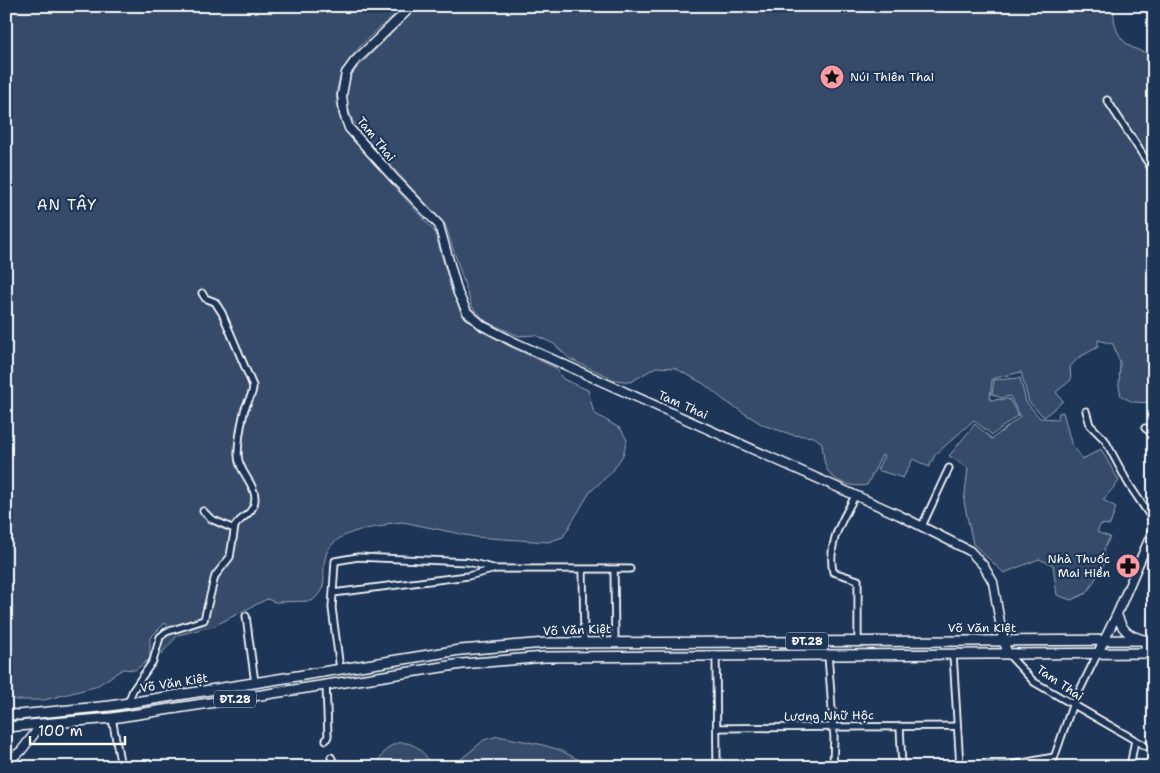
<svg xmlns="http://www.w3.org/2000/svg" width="1160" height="773" viewBox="0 0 1160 773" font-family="'Shantell Sans',sans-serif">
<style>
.green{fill:#364b69;stroke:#9aa5b4}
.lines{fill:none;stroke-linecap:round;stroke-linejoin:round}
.street-casing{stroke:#fff;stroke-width:9}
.secondary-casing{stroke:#fff;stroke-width:11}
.primary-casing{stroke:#fff;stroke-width:12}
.street{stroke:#1d3557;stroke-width:5.5}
.secondary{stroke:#1d3557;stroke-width:8}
.primary{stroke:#1d3557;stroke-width:9}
.labels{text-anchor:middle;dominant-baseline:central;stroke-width:4.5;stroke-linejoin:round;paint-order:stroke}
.shield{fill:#1d3557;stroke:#bbc2cd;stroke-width:1}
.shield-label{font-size:11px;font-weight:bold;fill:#fff}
.poi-label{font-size:12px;fill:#fff;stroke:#1d3557;text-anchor:start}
.street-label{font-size:12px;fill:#fff;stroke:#1d3557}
.quarter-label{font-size:15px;letter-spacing:1px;fill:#fff;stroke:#1d3557}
</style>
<rect width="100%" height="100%" fill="#1d3557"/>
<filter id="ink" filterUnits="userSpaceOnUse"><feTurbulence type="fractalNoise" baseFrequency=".02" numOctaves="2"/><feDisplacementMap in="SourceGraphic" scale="10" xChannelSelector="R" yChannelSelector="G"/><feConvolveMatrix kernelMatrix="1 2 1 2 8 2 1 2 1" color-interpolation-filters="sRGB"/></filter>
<g filter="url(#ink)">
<path class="green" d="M 11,6 L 405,6 C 365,41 311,77 350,137 L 435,232 L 452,292 L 463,317 L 507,345 L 556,368 L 563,379 L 588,390 L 594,413 L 621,429 L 627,440 L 623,455 L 612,472 L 590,492 L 563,537 L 548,542 L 475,537 L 403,522 L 385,524 L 385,526 C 366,528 329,533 325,559 C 321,579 330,585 312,601 L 275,602 L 267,599 L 214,626 L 178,635 L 161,654 L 160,645 L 163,633 L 170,629 L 165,623 L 150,638 L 150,659 L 135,670 L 123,669 L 95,687 L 44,700 L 16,700 L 6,696 L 6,8 L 11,9 Z
M 419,6 L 1114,6 C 1112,35 1125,50 1154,54 L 1154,403 L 1133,402 L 1121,396 L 1119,386 L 1120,363 L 1113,344 L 1098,340 L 1098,347 L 1078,358 L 1070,367 L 1071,380 L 1056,392 L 1063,401 L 1044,417 L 1029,402 L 1021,372 L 992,379 L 990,400 L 1009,399 L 1018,415 L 992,435 L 974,420 L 935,455 L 929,467 L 913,459 L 903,478 L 877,470 L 884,456 L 882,455 L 867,485 C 852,488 832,482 826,467 C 823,460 823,450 822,443 L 814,437 L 793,435 L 763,425 L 725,401 L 704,384 L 675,368 L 656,367 L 631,382 L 616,380 L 570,359 L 554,344 L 535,335 L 519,336 L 487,322 L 472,307 L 445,224 L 367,140 L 353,121 L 348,108 L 347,92 L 350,78 L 356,69 Z
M 1020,378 L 1026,402 L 1040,418 L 1058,419 L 1059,413 L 1063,412 L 1071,443 L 1083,459 L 1101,449 L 1119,481 L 1103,500 L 1116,507 L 1110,525 L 1101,524 L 1097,532 L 1110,537 L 1104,549 L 1105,563 L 1087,593 L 1071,600 L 1057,595 L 1053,565 L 1039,559 L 1004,573 L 973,544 L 964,502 L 968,468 L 949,456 L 975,424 L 992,439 L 1020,417 L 1010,396 L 1001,398 L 992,394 L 994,380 Z
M 498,736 L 539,744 L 560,750 L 593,767 L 375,767 C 379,761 382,755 386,750 C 400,735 421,745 428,760 L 442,767 L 460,760 L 484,740 Z"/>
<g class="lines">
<defs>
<path id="street" d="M 1107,100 L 1154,172
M 1086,411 L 1090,425 L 1105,440 L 1128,483 L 1154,522
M 1145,428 L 1154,435
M 855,496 C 842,521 827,542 833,572 L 858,580 L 858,641
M 203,511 L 211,519 L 234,529
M 922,526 L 949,468
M 583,569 L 584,642
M 614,569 L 615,642
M 333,593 L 468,576 L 496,569
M 246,616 L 255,683
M 828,654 L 834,737 L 833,767
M 953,654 L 960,767
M 1008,654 L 1034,682 L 1154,751
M 716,655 L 717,767
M 340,669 L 332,608 L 335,561 L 358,557 L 468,562 L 497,569 L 630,569
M 326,685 L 328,736 L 326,740
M 128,703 L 133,690 L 153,661 L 160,637 L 166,632 L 204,620 L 215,576 L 230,557 L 235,526 C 242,516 255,513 255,498 C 255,483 238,471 238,455 C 238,441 241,425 244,412 C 246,402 253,397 253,386 L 222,313 L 215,302 L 205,298 L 202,293
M 112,718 L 121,767
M 900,726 L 902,767
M 717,728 L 956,726
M 331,757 L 336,767
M 960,766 L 1006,766 L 1054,757
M 1051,767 L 1072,706 L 1098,653
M 1130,767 L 1135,740"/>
<path id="secondary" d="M 412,6 L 354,62 L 346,73 L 342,95 L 344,114 L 349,128 L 393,177 L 439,225 L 458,293 L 467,312 L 483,326 L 514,342 L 899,515 L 970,551 L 983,565 L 993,582 L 1003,640 L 1008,654
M 1117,614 C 1122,631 1128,635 1145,640 L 1146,653
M 1098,653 L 1117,614 L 1154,528
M 6,762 L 21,751 L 41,725"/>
<path id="primary" d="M 6,714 L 18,715 L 110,706 L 460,650 L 546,643 L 1154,640
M 6,727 L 112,718 L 462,664 L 545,657 L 1154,653"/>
</defs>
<use href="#street" class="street-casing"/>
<use href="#secondary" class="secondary-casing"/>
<use href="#primary" class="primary-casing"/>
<use href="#street" class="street"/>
<use href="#secondary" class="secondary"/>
<use href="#primary" class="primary"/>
</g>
</g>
<defs>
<symbol id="sight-disc" viewBox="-11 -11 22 22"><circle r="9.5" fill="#ff9aa2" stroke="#1d3557"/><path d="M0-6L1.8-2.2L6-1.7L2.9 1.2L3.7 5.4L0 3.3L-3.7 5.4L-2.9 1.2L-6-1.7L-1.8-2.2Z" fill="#111"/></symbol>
<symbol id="pharmacy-disc" viewBox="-11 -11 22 22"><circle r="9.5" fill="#ff9aa2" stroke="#1d3557"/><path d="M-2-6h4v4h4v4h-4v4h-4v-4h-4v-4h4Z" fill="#111"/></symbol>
</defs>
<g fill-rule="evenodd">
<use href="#sight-disc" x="818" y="63" width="28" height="28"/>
<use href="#pharmacy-disc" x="1114" y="552" width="28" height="28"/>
</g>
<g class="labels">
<g class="shield">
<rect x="786" y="632.5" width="42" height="17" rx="4"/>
<rect x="214" y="690.5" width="42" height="17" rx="4"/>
</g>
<g class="shield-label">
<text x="807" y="641">ĐT.28</text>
<text x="235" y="699">ĐT.28</text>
</g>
<g class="poi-label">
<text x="850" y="77">Núi Thiên Thai</text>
<text x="1110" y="559" text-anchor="end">Nhà Thuốc<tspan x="1110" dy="14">Mai Hiền</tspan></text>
</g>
<g class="street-label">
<text transform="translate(376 139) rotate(51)">Tam Thai</text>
<text transform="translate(683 405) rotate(24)">Tam Thai</text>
<text x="982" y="628">Võ Văn Kiệt</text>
<text transform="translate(577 630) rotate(-2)">Võ Văn Kiệt</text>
<text transform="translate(174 683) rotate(-9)">Võ Văn Kiệt</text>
<text transform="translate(1060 683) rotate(34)">Tam Thai</text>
<text transform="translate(829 716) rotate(-1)">Lương Nhữ Hộc</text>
</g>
<g class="quarter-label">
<text x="67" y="205">AN TÂY</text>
</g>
</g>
<rect width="1160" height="773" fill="none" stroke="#1d3557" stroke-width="25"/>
<rect x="12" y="12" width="1135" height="748" fill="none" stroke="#fff" stroke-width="2" filter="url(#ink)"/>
<path d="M30 736v8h95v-8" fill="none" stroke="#ffffff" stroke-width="2.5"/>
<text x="38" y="736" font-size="15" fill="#ffffff" stroke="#1d3557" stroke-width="4" paint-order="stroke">100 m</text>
</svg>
